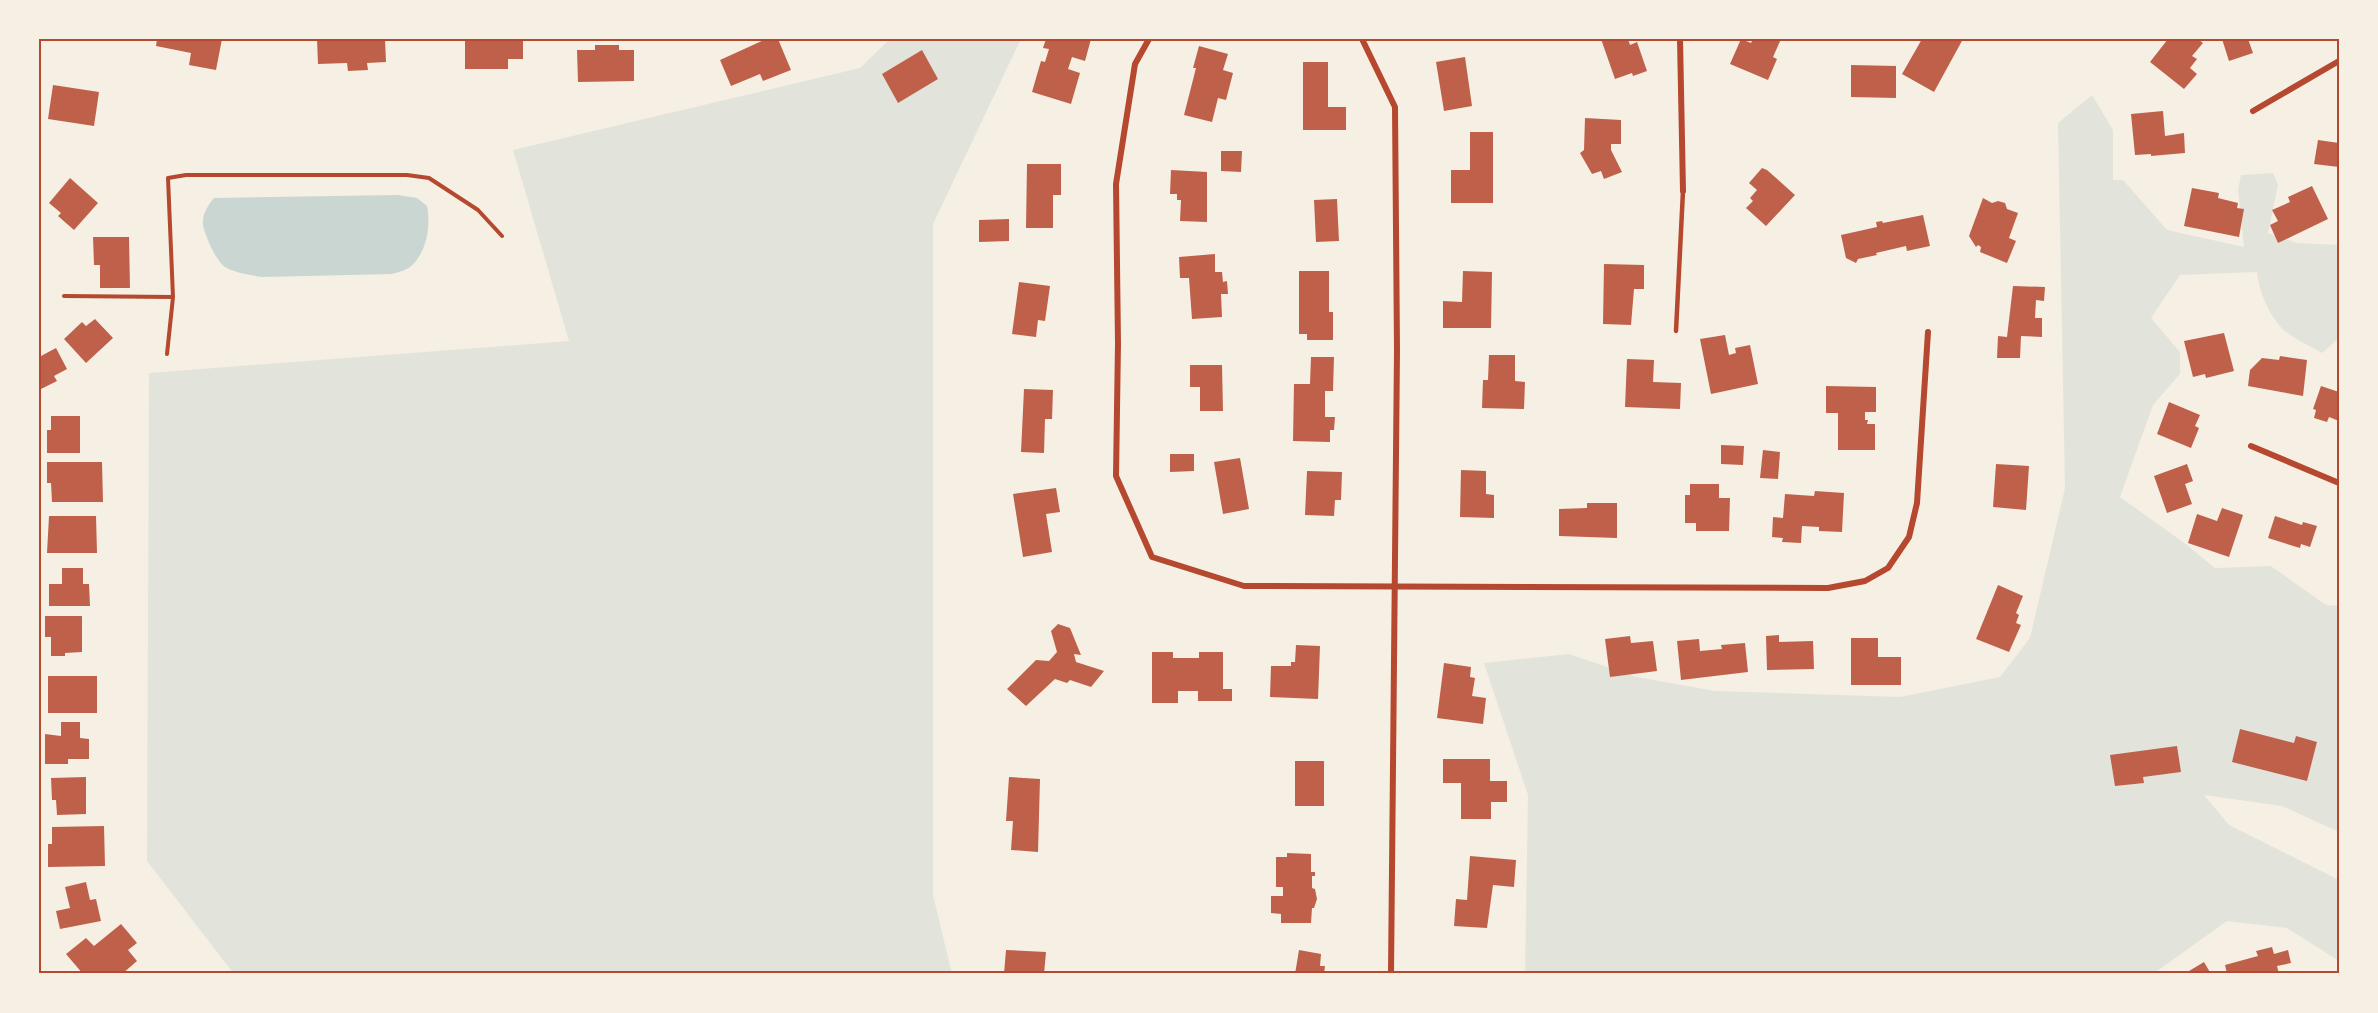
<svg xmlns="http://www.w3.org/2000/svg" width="2378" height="1013" viewBox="0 0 2378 1013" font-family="Raleway,sans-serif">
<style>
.green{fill:#e2e4dc}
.water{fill:#c9d6d2}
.building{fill:#bf614a}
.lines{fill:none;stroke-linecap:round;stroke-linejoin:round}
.path{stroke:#b5482f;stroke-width:4}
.service{stroke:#b5482f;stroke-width:4.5}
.minor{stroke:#b5482f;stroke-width:6}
.neatline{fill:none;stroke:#b5482f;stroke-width:2}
</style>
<rect width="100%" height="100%" fill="#f6efe4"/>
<path class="green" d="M 890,39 L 1021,39 L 933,224 L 933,895 L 952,974 L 234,974 L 147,861 L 149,373 L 569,341 L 513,150 L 860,68 Z
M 2092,95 L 2113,130 L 2113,180 L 2123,180 L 2167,230 L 2244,247 L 2238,190 L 2241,175 L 2273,173 L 2278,185 L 2268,233 L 2297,243 L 2339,245 L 2339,338 L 2322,353 C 2310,346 2296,340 2285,331 C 2270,318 2259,292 2257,272 L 2180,275 L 2151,318 L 2180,352 L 2180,374 L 2153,405 L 2120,497 L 2183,542 L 2215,568 L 2271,566 L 2326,605 L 2339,606 L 2339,832 L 2282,806 L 2204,795 L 2229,825 L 2339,880 L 2339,961 L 2287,928 L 2227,921 L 2153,974 L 1525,974 L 1528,795 L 1484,663 L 1569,654 L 1637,677 L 1715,691 L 1900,697 L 2000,677 L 2030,638 L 2065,488 L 2058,123 Z"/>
<path class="water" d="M 398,195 L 417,198 L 427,206 C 431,226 427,253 410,267 C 405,271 398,272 392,274 L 262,277 C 250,275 235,273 225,267 C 216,261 204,234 203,224 C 202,215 208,205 214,198 Z"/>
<path class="building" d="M 157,39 L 222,39 L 216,70 L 189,65 L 191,53 L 156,46 Z
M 317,39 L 385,39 L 386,62 L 367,63 L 368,70 L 348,71 L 347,63 L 318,64 Z
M 465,39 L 523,39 L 523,59 L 508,59 L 508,69 L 465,69 Z
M 766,39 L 778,39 L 791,70 L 763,81 L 760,74 L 731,86 L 720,60 Z
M 1046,39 L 1091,39 L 1085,61 L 1072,57 L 1068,69 L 1080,73 L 1071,104 L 1032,92 L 1041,61 L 1045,62 L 1049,49 L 1043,48 Z
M 1601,39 L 1628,39 L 1630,45 L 1637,42 L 1647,71 L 1633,76 L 1632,73 L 1615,79 Z
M 1741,39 L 1751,43 L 1753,39 L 1781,39 L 1773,57 L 1777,59 L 1768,80 L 1730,64 Z
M 1922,39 L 1963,39 L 1934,92 L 1902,74 Z
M 2168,39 L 2173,41 L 2198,39 L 2203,43 L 2192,56 L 2197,59 L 2190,68 L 2197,74 L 2184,89 L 2150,62 Z
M 2222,39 L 2248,39 L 2253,53 L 2229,61 Z
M 595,45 L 619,45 L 619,50 L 634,50 L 634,81 L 578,82 L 577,50 L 595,50 Z
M 1199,46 L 1228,54 L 1223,70 L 1233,73 L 1226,100 L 1218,98 L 1212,122 L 1184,115 L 1196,68 L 1193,68 Z
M 922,50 L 938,79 L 898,103 L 882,74 Z
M 1465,57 L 1472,106 L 1444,111 L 1436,62 Z
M 1303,62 L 1328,62 L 1328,107 L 1346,107 L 1346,130 L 1303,130 Z
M 1851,65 L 1896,66 L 1896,98 L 1851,97 Z
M 53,85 L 99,92 L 94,126 L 48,119 Z
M 2163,111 L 2165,136 L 2184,133 L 2185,153 L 2151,156 L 2151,154 L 2135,155 L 2131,114 Z
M 1585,118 L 1621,120 L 1621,144 L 1611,144 L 1611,150 L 1622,172 L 1604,179 L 1601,171 L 1592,174 L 1580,153 L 1584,150 Z
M 1470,132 L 1493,132 L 1493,203 L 1451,203 L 1451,170 L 1470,170 Z
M 2318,140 L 2339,143 L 2339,167 L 2314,164 Z
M 1221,151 L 1242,151 L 1241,172 L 1221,171 Z
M 1027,164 L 1061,164 L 1061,195 L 1053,195 L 1053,228 L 1026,228 Z
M 1762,168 L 1767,170 L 1795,195 L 1766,226 L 1746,208 L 1753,201 L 1750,198 L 1757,190 L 1749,183 Z
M 1171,170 L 1207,172 L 1207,222 L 1180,221 L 1181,200 L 1177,200 L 1177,194 L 1170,194 Z
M 70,178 L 98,203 L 74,230 L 58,216 L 61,213 L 49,203 Z
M 2312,186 L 2328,219 L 2278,243 L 2270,225 L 2278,221 L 2272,210 L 2290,202 L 2288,197 Z
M 2192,188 L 2219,193 L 2218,198 L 2238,203 L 2237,208 L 2244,209 L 2239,237 L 2184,226 Z
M 1983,198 L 1992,203 L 1998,201 L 2005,203 L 2007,209 L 2018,213 L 2009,238 L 2016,241 L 2007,263 L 1980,252 L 1981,247 L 1978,245 L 1976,247 L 1969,236 Z
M 1337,199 L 1339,241 L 1316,242 L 1314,200 Z
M 1923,215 L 1930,246 L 1907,251 L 1906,246 L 1876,253 L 1877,255 L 1858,259 L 1856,263 L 1846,258 L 1841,235 L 1877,227 L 1876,222 L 1882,221 L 1883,223 Z
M 1009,219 L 1009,241 L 979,242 L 979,220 Z
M 93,237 L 129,237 L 130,288 L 100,288 L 100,265 L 94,265 Z
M 1215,254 L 1215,272 L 1222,272 L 1223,282 L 1227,281 L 1228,294 L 1221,294 L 1222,317 L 1192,319 L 1189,278 L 1180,278 L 1179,257 Z
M 1604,264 L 1644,265 L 1644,289 L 1634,289 L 1631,325 L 1603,324 Z
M 1299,271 L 1329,271 L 1329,312 L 1333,312 L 1333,340 L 1307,340 L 1307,334 L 1299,334 Z
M 1463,271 L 1492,272 L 1491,328 L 1443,328 L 1443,301 L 1462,302 Z
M 1019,282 L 1050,286 L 1045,321 L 1038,320 L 1036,337 L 1012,334 Z
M 2013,286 L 2045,287 L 2044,301 L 2036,300 L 2035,318 L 2042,318 L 2042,337 L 2021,336 L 2020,358 L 1997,358 L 1998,336 L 2007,337 Z
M 95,319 L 113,338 L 86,363 L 64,339 L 82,322 L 86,326 Z
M 2224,333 L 2234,371 L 2206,378 L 2205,374 L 2193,377 L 2184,341 Z
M 1725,335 L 1729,355 L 1736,353 L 1735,348 L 1750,345 L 1758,384 L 1711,394 L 1700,339 Z
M 56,348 L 67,369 L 54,376 L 57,381 L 39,390 L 39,353 L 41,356 Z
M 1489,355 L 1515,355 L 1515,381 L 1525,382 L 1524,409 L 1482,408 L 1483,380 L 1488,380 Z
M 2280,356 L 2307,360 L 2303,396 L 2248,386 L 2250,370 L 2262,358 L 2279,360 Z
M 1311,357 L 1334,357 L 1333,391 L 1325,391 L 1325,417 L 1335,417 L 1334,430 L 1330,430 L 1330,442 L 1293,441 L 1294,384 L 1310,384 Z
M 1627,359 L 1654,360 L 1653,382 L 1681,383 L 1680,409 L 1625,407 Z
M 1190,365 L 1222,365 L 1223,411 L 1200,411 L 1200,387 L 1190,387 Z
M 1826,386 L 1876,387 L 1876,412 L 1865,412 L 1865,420 L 1868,420 L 1867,424 L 1875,424 L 1875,450 L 1838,450 L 1838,413 L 1826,413 Z
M 2321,386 L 2339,392 L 2339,421 L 2329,417 L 2327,422 L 2314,418 L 2316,410 L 2313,409 Z
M 1024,389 L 1053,390 L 1052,419 L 1045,419 L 1044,453 L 1021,452 Z
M 2169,402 L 2200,415 L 2195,426 L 2199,428 L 2191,448 L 2157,434 Z
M 51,416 L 80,416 L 80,453 L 47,453 L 47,430 L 51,430 Z
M 1721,445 L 1744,446 L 1743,465 L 1721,464 Z
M 1763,450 L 1780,452 L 1778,479 L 1760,478 Z
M 1170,454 L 1194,454 L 1194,471 L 1170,472 Z
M 1240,458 L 1249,509 L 1223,514 L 1214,462 Z
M 47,462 L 102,462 L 103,502 L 52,502 L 51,483 L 47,483 Z
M 1996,464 L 2029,466 L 2026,510 L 1993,507 Z
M 2187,464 L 2193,481 L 2185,484 L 2192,504 L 2167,513 L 2154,476 Z
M 1461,470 L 1486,471 L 1486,494 L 1494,495 L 1494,518 L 1460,517 Z
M 1307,471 L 1342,472 L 1341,500 L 1335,500 L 1334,516 L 1305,515 Z
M 1690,484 L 1719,484 L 1719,498 L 1730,498 L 1729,531 L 1696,531 L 1696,523 L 1685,523 L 1685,495 L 1690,495 Z
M 1056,488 L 1060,512 L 1046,514 L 1052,552 L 1023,557 L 1013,494 Z
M 1815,491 L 1844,493 L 1842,532 L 1819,531 L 1819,527 L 1802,526 L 1801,543 L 1782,542 L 1783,538 L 1772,537 L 1773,517 L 1783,518 L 1785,494 L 1814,496 Z
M 1587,503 L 1617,503 L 1617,538 L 1559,536 L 1559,509 L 1587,508 Z
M 2222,508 L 2243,515 L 2229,557 L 2188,543 L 2197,514 L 2217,521 Z
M 49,516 L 96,516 L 97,553 L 47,553 Z
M 2275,516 L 2302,525 L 2303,522 L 2317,526 L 2310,547 L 2301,544 L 2300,548 L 2268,538 Z
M 62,568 L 83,568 L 83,584 L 89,584 L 90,606 L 49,606 L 49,584 L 62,584 Z
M 1998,585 L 2023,596 L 2016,613 L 2019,615 L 2016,623 L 2021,625 L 2009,652 L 1976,639 Z
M 45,616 L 82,616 L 82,652 L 65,653 L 65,656 L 51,656 L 51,637 L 45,637 Z
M 1058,624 L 1070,628 L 1081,655 L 1074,654 L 1076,662 L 1104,671 L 1091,687 L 1070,680 L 1067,683 L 1055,679 L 1026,706 L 1007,689 L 1036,660 L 1049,661 L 1057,652 L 1051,631 Z
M 1779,635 L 1779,642 L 1813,641 L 1814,669 L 1767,670 L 1766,636 Z
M 1630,636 L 1631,643 L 1653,641 L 1657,671 L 1610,677 L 1605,639 Z
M 1851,638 L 1878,638 L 1878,657 L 1901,657 L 1901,685 L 1851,685 Z
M 1699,639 L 1700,651 L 1722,649 L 1721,645 L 1745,643 L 1748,672 L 1681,680 L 1677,641 Z
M 1296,645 L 1320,646 L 1318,699 L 1270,697 L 1271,666 L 1291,666 L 1291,662 L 1295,662 Z
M 1152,652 L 1173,652 L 1173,658 L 1199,658 L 1199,652 L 1223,652 L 1223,689 L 1232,689 L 1232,701 L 1198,701 L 1198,691 L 1178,691 L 1178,703 L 1152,703 Z
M 1444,663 L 1471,667 L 1470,677 L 1475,678 L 1472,696 L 1486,698 L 1483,724 L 1437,718 Z
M 48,676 L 97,676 L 97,713 L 48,713 Z
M 61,722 L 80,722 L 80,738 L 89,739 L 89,759 L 68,759 L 68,764 L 45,764 L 45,734 L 61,736 Z
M 2240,729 L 2294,743 L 2296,736 L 2317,742 L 2307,781 L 2232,762 Z
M 2177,746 L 2181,772 L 2143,777 L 2144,783 L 2115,786 L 2110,755 Z
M 1443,759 L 1490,759 L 1490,781 L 1507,781 L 1507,802 L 1491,802 L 1491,819 L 1461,819 L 1461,783 L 1443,783 Z
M 1295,761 L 1324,761 L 1324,806 L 1295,806 Z
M 86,777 L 86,814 L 57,815 L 56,800 L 52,800 L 51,778 Z
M 1009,777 L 1040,779 L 1038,852 L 1011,850 L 1013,821 L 1006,821 Z
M 104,826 L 105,866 L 48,867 L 48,844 L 52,844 L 52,827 Z
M 1287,853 L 1311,854 L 1311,872 L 1315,872 L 1315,876 L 1312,876 L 1312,888 L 1315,889 L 1317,899 L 1314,908 L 1312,908 L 1311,923 L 1281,923 L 1281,914 L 1271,913 L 1271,896 L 1283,896 L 1283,887 L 1276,887 L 1276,857 L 1287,857 Z
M 1470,856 L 1516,860 L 1514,887 L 1493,885 L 1487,928 L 1454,926 L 1456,899 L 1467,900 Z
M 86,882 L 90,900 L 96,899 L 101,921 L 60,929 L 56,911 L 70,908 L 65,887 Z
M 121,924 L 137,943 L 128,950 L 137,961 L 122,974 L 83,974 L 66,954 L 86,938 L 94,946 Z
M 2272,947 L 2274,954 L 2288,950 L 2291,963 L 2277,966 L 2279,974 L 2227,974 L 2225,965 L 2258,956 L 2256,951 Z
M 1006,950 L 1046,952 L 1044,974 L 1004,974 Z
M 1299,950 L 1321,954 L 1320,966 L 1325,966 L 1324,974 L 1295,974 Z
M 2204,962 L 2211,974 L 2184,974 Z"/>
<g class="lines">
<path class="path" d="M 64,296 L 173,297
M 167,354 L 173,297 L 168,178 L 186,175 L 407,175 L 429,178 L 478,210 L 502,236"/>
<path class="service" d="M 1676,331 L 1683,191"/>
<path class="minor" d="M 1149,39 L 1135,64 L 1116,184 L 1118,343 L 1116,476 L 1152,557 L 1244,586 L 1828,588 L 1865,581 L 1888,568 L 1909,537 L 1917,503 L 1928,332
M 1362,39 L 1395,107 L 1397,350 L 1391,974
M 1680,39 L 1683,191
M 2253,111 L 2339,61
M 2251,446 L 2339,483"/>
</g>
<rect width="2378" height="1013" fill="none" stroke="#f6efe4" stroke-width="81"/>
<rect x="40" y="40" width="2298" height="932" class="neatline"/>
</svg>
